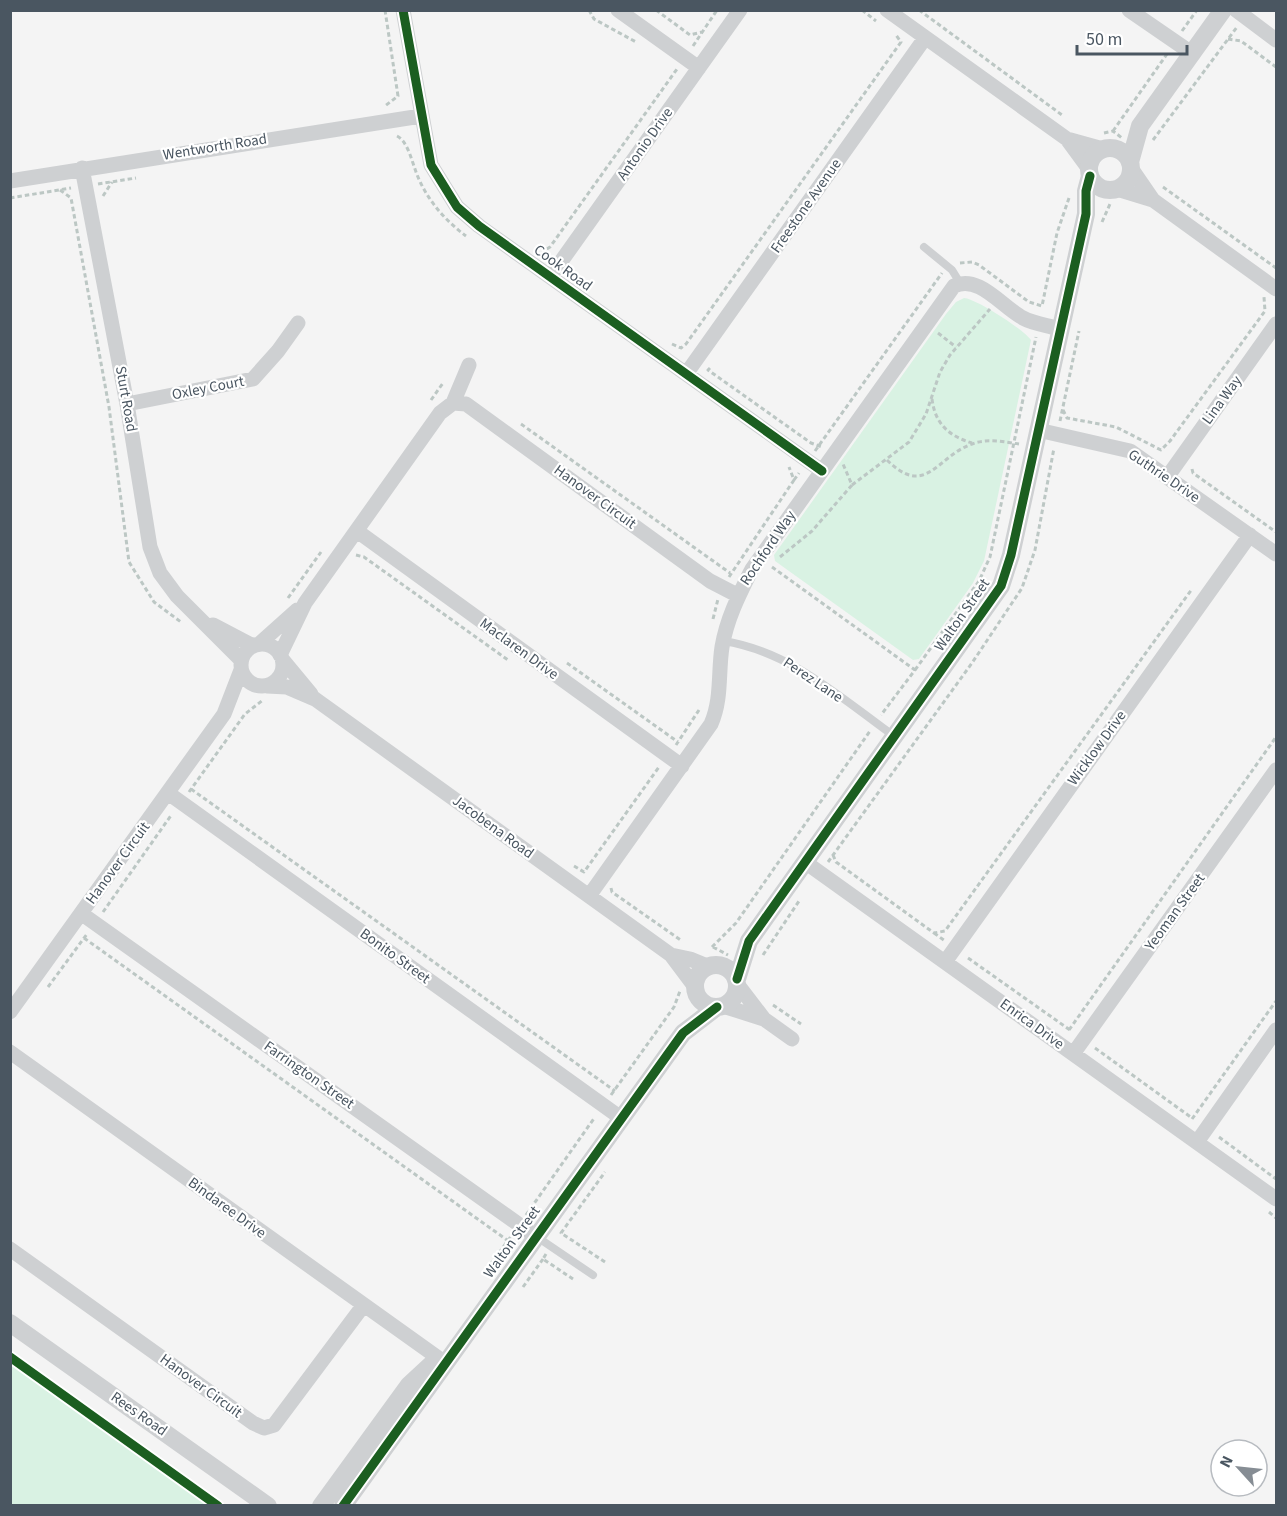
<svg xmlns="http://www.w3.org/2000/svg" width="1287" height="1516" viewBox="0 0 1287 1516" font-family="'Source Sans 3',sans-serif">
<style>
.green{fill:#d9f2e3}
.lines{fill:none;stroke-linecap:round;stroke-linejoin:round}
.path{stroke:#bcc7c4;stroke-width:3;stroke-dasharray:4.5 3;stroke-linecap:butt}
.service{stroke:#ced0d2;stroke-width:8}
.minor{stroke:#ced0d2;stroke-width:15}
.tertiary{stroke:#ced0d2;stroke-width:18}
.cycleway-casing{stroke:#fff;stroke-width:13}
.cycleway{stroke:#1b5e20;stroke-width:9}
.labels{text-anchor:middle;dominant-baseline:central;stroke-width:4.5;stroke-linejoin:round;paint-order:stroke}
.street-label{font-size:15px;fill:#4a5661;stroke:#fff}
</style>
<rect width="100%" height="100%" fill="#f4f4f4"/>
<path class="green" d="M 964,298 C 975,298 1026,331 1031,340 L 984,561 L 973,583 L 919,659 L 913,660 L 775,561 L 774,555 L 946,314 L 956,302 Z
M 10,1361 L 11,1361 L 212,1505 L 11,1505 Z"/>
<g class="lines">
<path class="path" d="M 385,10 L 398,96 L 385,106
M 589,10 L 594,19 L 636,42
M 656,10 L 690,35 L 702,32
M 862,10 L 876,21
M 919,10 L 1062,115
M 1182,31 L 1197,10
M 1228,39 L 1241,41 L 1276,67
M 693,46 L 717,10
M 1113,131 L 1167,54
M 1104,133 L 1113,131 L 1122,138
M 397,136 C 407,141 411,158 415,169 C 424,196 443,219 466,236
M 1153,140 L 1237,27
M 98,184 L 136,178
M 1163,187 L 1276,268
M 60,190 L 71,198 L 109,407 L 129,562 L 154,602 L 181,622
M 103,196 L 112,182
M 10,198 L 71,188
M 1102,222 L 1110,204
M 547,255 L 545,250 L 550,247 L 677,69
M 960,263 L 972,262 L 979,265 L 1029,302 L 1042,306 L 1057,233 L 1069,198
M 938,333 L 956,347
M 672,344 L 681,348 L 686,344 L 901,42 L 896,35
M 710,368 L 708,370 L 811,443 L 822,447
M 932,399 C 935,424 949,436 972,443
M 431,400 L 443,383
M 1063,410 L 1067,418 L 1116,427 L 1161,450 L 1170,441 L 1265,311 L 1264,297
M 1060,421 L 1079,331
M 521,424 L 730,573
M 815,451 L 942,273
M 887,460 C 926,499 937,456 972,444 C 987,438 1005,442 1019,444
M 1192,469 L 1193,473 L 1276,532
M 794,480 L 799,473
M 852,485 L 909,442 L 926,414 L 940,372 L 950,355 L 990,309
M 356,555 L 364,557 L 508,660
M 780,557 L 812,531 L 852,485 L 843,464
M 772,567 L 915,670 L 881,715
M 729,577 L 794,480 L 789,467
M 288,598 L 321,552
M 713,619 L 718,599
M 567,663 L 678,742
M 915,670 L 979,581 L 990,557 L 1036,337
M 676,745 L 699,710
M 191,789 L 615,1091
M 189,792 L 245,714 L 263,700
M 833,855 L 836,862 L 934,933 L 945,931 L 1192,589
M 828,862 L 972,663 L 1022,588 L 1035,550 L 1054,448
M 574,866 L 584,872 L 659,767
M 611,888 L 612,892 L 682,941
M 103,912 L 172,814
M 934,933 L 945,941
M 84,938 L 507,1240
M 712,947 L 736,923 L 870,731
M 713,947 L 728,955
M 763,955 L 799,901
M 968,958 L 1070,1030
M 48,987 L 87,934
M 773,1005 L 801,1024
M 1069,1030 L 1276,737
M 1095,1048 L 1192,1118
M 611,1095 L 674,1007 L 680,991
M 1192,1119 L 1276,1001
M 1219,1137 L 1276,1179
M 1269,1212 L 1276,1218
M 526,1215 L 595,1117
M 546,1254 L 543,1259 L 573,1279
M 605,1262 L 561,1233 L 605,1172
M 490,1265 L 512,1235
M 523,1287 L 543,1259"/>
<path class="service" d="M 924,247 L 952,270 L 960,283
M 723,641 C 790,651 841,698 894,736
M 537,1237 L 593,1275"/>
<path class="minor" d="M 403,10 L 431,165 L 457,207 L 479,226 L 822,471
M 618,10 L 699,68
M 887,10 L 1067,139 L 1089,169
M 1129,10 L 1193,54
M 1236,10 L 1276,40
M 1067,139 L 1103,149
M 82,168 L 127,404 L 150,547 L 160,573 L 177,596 L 241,660
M 1131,168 L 1153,200 L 1276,289
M 10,181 L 421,116
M 1117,189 L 1153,200
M 550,277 L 740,10
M 686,374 L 925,38
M 453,403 L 469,365
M 127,404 L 253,379 L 278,351 L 298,323
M 1038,430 L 1130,451 L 1276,554
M 1168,476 L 1276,324
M 357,531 L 682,766
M 213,625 L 253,646
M241 665a21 21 0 1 1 42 0a21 21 0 1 1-42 0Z
M 259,644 L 297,610
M 280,655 L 305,603 L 440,413 L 453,403 L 466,404 L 710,581 L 737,595
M 282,659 L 311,694
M 267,686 L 287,687 L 315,699 L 671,955 L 695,987
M 168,793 L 621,1118
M 805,862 L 1276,1199
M 589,896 L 711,724 C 722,699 718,673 722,647 C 727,618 739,595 752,569 L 954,286 C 979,274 1002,307 1023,318 C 1034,324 1047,325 1059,329
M 82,914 L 535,1236
M 671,955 L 690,959 L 707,966
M 945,962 L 1250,535
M 738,985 L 764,1019 L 792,1039
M 723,1006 L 764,1019
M 10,1012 L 224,714 L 241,670
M 10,1052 L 444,1362
M 1073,1054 L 1276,770
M 1197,1142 L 1276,1030
M 10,1249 L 253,1423 L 264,1428 L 274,1425 L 363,1306"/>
<path class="tertiary" d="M1089 169a21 21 0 1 1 42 0a21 21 0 1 1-42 0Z
M 1130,162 L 1140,126 L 1223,10
M695 986a21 21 0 1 1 42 0a21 21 0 1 1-42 0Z
M 737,979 L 749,941 L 1001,586 L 1011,555 L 1086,214 L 1086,191 L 1090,176
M 10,1323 L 268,1506
M 321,1506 L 409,1385 L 436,1360
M 343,1506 L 683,1033 L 717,1007"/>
<defs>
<path id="cycleway" d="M 403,10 L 431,165 L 457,207 L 479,226 L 822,471
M 737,979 L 749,941 L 1001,586 L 1011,555 L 1086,214 L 1086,191 L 1090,176
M 10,1357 L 218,1506
M 343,1506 L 683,1033 L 717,1007"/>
</defs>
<use href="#cycleway" class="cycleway-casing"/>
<use href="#cycleway" class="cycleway"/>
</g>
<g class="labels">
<g class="street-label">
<text transform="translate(645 144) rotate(-55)">Antonio Drive</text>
<text transform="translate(215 147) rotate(-9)">Wentworth Road</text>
<text transform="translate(806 206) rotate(-55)">Freestone Avenue</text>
<text transform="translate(563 268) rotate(36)">Cook Road</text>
<text transform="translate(208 388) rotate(-11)">Oxley Court</text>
<text transform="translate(126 399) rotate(80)">Sturt Road</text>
<text transform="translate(1222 400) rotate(-54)">Lina Way</text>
<text transform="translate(1164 476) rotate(34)">Guthrie Drive</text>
<text transform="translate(595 497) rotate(36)">Hanover Circuit</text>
<text transform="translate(768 548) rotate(-56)">Rochford Way</text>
<text transform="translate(962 615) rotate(-55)">Walton Street</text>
<text transform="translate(519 649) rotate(36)">Maclaren Drive</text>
<text transform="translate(813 680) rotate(34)">Perez Lane</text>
<text transform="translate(1097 748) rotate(-54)">Wicklow Drive</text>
<text transform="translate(493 827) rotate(36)">Jacobena Road</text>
<text transform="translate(118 863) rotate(-54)">Hanover Circuit</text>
<text transform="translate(1175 912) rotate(-54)">Yeoman Street</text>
<text transform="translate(395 956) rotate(36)">Bonito Street</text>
<text transform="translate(1032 1024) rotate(36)">Enrica Drive</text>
<text transform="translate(309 1075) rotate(35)">Farrington Street</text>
<text transform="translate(227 1208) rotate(36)">Bindaree Drive</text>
<text transform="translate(512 1242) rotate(-54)">Walton Street</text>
<text transform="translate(201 1386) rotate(36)">Hanover Circuit</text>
<text transform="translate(139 1414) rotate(35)">Rees Road</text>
</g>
</g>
<rect width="1287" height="1516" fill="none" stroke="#4a5661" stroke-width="24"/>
<g transform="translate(1239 1468) rotate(297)"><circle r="28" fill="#ffffff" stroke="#b7bbc0" stroke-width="1.5"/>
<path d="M0-4.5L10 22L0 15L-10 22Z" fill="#868d94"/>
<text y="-9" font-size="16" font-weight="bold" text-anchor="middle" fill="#4a5661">N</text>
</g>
<path d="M1077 45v9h110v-9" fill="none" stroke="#4a5661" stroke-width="3"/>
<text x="1086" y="45" font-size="18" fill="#4a5661" stroke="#ffffff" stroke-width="4.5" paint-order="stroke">50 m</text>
</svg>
